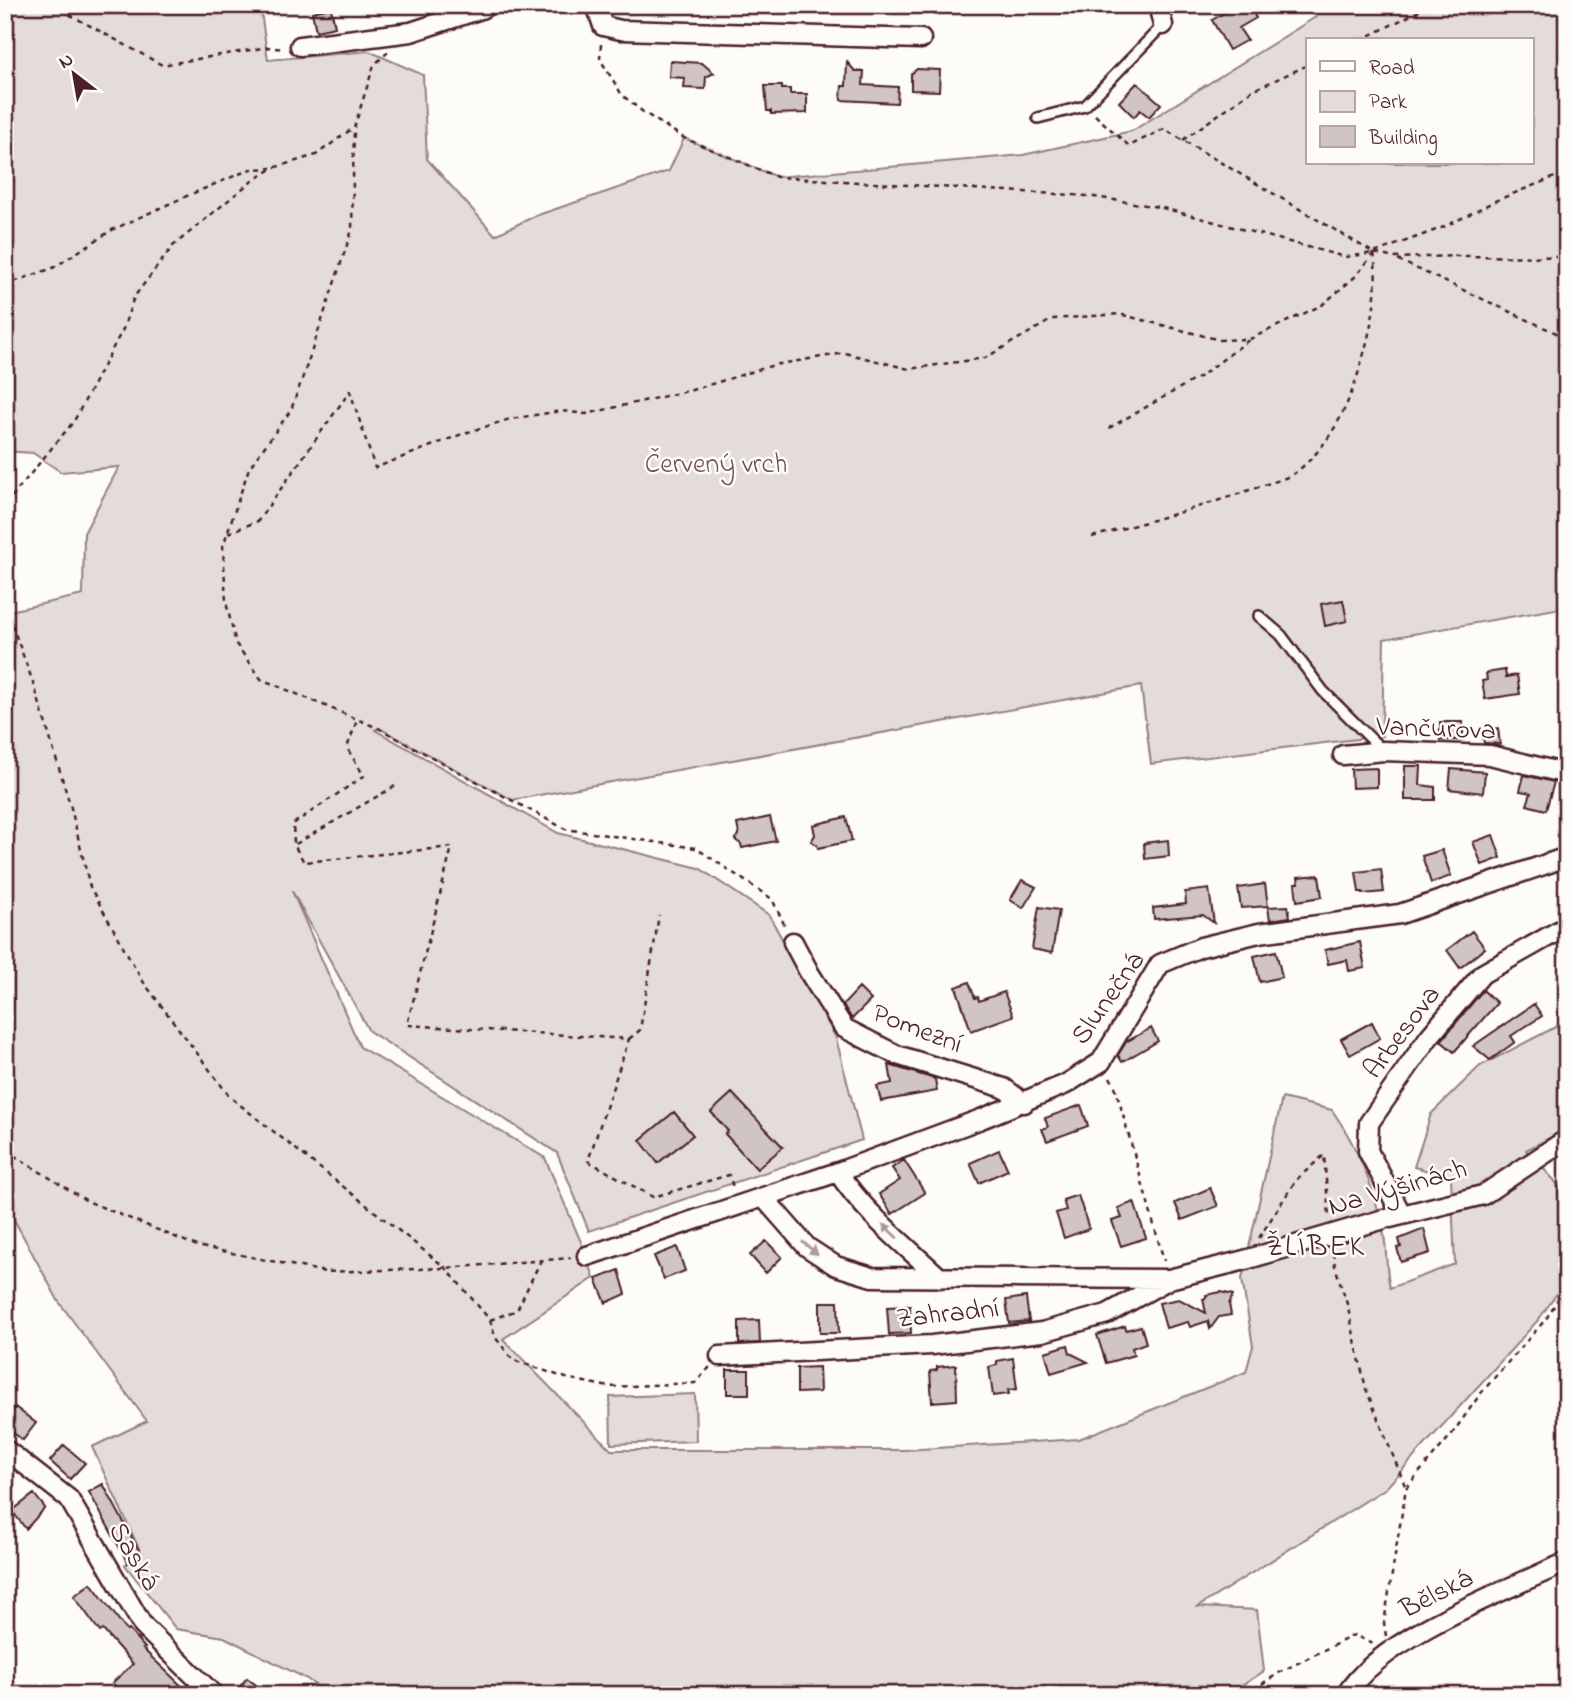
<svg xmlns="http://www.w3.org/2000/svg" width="1572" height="1700" viewBox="0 0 1572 1700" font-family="'Indie Flower',sans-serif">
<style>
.green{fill:#e3dcda;stroke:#967e82;stroke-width:2;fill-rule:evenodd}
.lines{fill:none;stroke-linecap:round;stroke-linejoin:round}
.stream{stroke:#91777b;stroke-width:5}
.building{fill:#d0c5c4;stroke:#4a1f2b;stroke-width:2}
.service-casing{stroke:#4a1f2b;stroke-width:14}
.minor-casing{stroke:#4a1f2b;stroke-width:23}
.path{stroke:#4a1f2b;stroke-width:2.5;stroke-dasharray:5 5;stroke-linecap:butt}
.service{stroke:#fdfcf7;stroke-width:9}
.minor{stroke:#fdfcf7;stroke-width:18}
.minor-bridge-casing{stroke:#4a1f2b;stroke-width:23;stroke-linecap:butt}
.minor-bridge{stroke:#fdfcf7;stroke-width:18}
.oneway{fill:#ac999b}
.labels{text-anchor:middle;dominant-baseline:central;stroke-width:5;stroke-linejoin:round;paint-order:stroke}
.park-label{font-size:28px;fill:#704e57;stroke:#fdfcf7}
.street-label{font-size:28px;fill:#4a1f2b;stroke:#fdfcf7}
.neighbourhood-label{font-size:30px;letter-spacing:2px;fill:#4a1f2b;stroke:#fdfcf7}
</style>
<rect width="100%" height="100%" fill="#fdfcf7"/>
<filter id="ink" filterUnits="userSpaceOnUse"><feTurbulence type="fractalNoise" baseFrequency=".0143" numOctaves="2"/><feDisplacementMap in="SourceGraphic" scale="14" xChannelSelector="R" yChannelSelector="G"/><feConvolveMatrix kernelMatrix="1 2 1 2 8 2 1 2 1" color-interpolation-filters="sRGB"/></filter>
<g filter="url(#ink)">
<path class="green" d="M 5,5 L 260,5 L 268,60 L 369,51 L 423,75 L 427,159 L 495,235 L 535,216 L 669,171 L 684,138 L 777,177 L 1023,155 L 1132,131 L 1335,5 L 1567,5 L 1567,607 L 1384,639 L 1382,736 L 1151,764 L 1141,686 L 512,800 L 379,728 L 375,730 L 558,833 L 699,868 L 769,915 L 836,1038 L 862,1140 L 589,1231 L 557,1153 L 369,1031 L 292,891 L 360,1047 L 545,1158 L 587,1256 L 594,1278 L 503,1339 L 611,1450 L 905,1450 L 1079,1439 L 1246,1372 L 1253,1346 L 1242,1279 L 1282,1098 L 1332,1110 C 1358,1147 1375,1190 1384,1235 C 1387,1252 1386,1271 1390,1288 L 1455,1264 L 1451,1177 L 1414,1167 L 1431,1114 L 1480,1066 L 1567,1021 L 1567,1129 L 1526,1150 L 1554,1180 L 1567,1199 L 1567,1279 L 1539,1319 L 1386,1488 L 1198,1607 L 1257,1610 L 1264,1671 L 1228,1695 L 1008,1695 L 1000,1689 L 914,1695 L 329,1695 L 307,1679 L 224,1637 L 176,1629 L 125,1565 L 142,1555 L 92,1447 L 147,1421 L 59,1302 L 5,1203 L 5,612 L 83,595 L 84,533 L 119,467 L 61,472 L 33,453 L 5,451 ZM 1308,40 L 1532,40 L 1532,163 L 1308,163 Z
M 695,1394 L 696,1441 L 611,1444 L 610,1397 Z"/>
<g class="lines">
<path class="stream" d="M 5,1689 L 14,1695"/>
</g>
<path class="building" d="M 1238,5 L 1249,5 L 1256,18 L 1239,28 L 1247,40 L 1229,50 L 1212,20 Z
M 331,8 L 335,27 L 316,31 L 312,12 Z
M 670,61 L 702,63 L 714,73 L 706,77 L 705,89 L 684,88 L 685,78 L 669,77 Z
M 847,62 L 855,71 L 864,71 L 863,85 L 898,87 L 897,103 L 841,100 L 842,86 L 846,86 Z
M 917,69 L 940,70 L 939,91 L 911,90 L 911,74 Z
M 1137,83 L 1161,104 L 1149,117 L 1140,110 L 1134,117 L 1119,102 Z
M 765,86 L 782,86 L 782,89 L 790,89 L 790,94 L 807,94 L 807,113 L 771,114 L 771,111 L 767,111 Z
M 1343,600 L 1347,621 L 1325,626 L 1321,604 Z
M 1505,670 L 1506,677 L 1517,675 L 1520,694 L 1485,699 L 1482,681 L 1487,680 L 1486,673 Z
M 1440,722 L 1463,722 L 1463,740 L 1440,740 Z
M 1498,728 L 1500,744 L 1484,743 L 1482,730 Z
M 1405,766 L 1421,766 L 1420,785 L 1435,787 L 1435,800 L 1405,800 Z
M 1377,768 L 1377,787 L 1352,788 L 1351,769 Z
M 1451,769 L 1485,772 L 1483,793 L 1449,789 Z
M 1524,775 L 1554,782 L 1546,810 L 1527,805 L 1531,793 L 1520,791 Z
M 770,817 L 776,841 L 742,848 L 741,844 L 735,840 L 739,834 L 737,824 Z
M 846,817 L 852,841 L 818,848 L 817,845 L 811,841 L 815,835 L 813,825 Z
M 1493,835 L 1501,858 L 1482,865 L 1473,842 Z
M 1168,840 L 1169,856 L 1145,859 L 1144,843 Z
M 1442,850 L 1451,876 L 1431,883 L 1422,856 Z
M 1381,869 L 1384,892 L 1363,894 L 1363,892 L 1359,892 L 1356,872 Z
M 1319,875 L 1322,897 L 1297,901 L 1295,883 L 1299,883 L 1298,877 Z
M 1022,880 L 1036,887 L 1023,908 L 1010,900 Z
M 1265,884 L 1268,906 L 1241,908 L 1238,888 Z
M 1209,889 L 1214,923 L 1203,915 L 1154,919 L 1153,908 L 1186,904 L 1185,892 Z
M 1288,906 L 1290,917 L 1270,920 L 1268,907 Z
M 1039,907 L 1059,910 L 1052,953 L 1032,949 Z
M 1472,931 L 1485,948 L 1460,968 L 1447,950 Z
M 1360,942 L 1365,968 L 1349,971 L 1347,960 L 1328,964 L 1325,950 Z
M 1276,951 L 1282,977 L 1260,982 L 1254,956 Z
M 969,982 L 975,998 L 978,997 L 979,1001 L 1004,992 L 1013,1016 L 971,1031 L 956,987 Z
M 859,988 L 871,1000 L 852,1019 L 843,1005 Z
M 1483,990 L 1497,1003 L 1454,1052 L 1441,1041 Z
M 1534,1004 L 1542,1016 L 1511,1036 L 1515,1042 L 1490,1060 L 1473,1046 Z
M 1372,1022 L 1380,1038 L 1350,1055 L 1341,1039 Z
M 1151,1028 L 1158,1041 L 1122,1062 L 1118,1055 L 1126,1042 Z
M 889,1065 L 935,1079 L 937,1091 L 881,1101 L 877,1086 L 892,1083 Z
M 732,1093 L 783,1147 L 757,1169 L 725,1134 L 728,1131 L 711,1112 Z
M 1081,1105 L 1088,1126 L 1047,1141 L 1042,1129 L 1048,1127 L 1045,1118 Z
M 674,1112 L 693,1135 L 658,1163 L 640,1140 Z
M 999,1150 L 1008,1170 L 979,1183 L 970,1163 Z
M 904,1160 L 925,1193 L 892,1214 L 879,1194 L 900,1180 L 892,1168 Z
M 1210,1188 L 1218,1206 L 1182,1220 L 1175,1203 Z
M 1078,1195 L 1089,1229 L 1064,1238 L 1056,1213 L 1066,1210 L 1063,1200 Z
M 1134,1202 L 1146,1238 L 1121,1246 L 1112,1221 L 1122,1218 L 1118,1208 Z
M 1424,1229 L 1430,1253 L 1401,1262 L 1397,1248 L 1401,1247 L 1399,1239 Z
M 766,1241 L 782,1257 L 766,1273 L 750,1255 Z
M 677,1247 L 685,1271 L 664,1279 L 654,1256 Z
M 619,1270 L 626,1294 L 606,1303 L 596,1279 Z
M 1221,1292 L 1233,1295 L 1229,1304 L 1231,1315 L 1219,1317 L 1210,1329 L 1208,1321 L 1190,1327 L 1188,1322 L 1166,1328 L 1159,1303 L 1179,1299 L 1206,1313 L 1203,1299 L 1206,1298 L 1206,1295 Z
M 1026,1297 L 1029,1321 L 1009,1323 L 1006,1300 Z
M 820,1302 L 838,1302 L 839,1333 L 820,1333 Z
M 910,1306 L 911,1333 L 889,1334 L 887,1307 Z
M 759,1320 L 760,1343 L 739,1344 L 739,1321 Z
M 1125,1326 L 1126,1330 L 1141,1326 L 1146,1343 L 1132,1348 L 1134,1355 L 1106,1363 L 1097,1335 Z
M 1068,1345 L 1070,1353 L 1088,1362 L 1051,1373 L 1045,1352 Z
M 1013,1358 L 1017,1389 L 1008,1390 L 1009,1394 L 993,1396 L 989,1367 L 997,1365 L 997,1361 Z
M 956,1365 L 957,1400 L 932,1402 L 930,1371 L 937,1370 L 937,1367 Z
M 819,1367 L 820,1392 L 797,1393 L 797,1368 Z
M 727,1370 L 749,1370 L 749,1394 L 727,1394 Z
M 15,1407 L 36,1423 L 23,1440 L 5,1427 L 5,1420 Z
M 64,1445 L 85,1463 L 70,1479 L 50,1461 Z
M 103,1484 L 142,1556 L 128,1563 L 89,1492 Z
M 34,1494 L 45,1508 L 26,1529 L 12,1511 Z
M 91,1583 L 127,1631 L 129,1630 L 145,1648 L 143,1649 L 191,1695 L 156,1695 L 151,1690 L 145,1695 L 123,1695 L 112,1683 L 133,1664 L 103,1630 L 100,1632 L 74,1596 Z
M 247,1678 L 269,1695 L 245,1695 L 238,1689 Z"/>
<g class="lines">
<defs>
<path id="service" d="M 1038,118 L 1085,106 L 1163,25
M 1259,616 L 1281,635 L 1323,691 L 1382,750"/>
<path id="minor" d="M 596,5 L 603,26 L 621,30 L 921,39
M 1158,5 L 1163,25
M 300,46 L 411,32 L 481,9 L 488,5
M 1343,755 L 1384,751 L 1490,755 L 1567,774
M 793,942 L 810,974 L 844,1028 L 897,1055 L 1004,1088 L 1024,1103
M 838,1172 C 864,1213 905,1245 940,1278
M 764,1198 L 807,1247 L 836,1266 L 872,1277 L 1169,1279 L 1245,1260
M 1402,1215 L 1368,1151 L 1369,1123 L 1429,1037 L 1482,974 L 1567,926
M 1390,1218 L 1483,1195 L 1567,1139
M 587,1256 L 838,1172 L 981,1119 L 1066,1084 L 1101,1062 L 1160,964 L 1201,947 L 1259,933 L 1400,914 L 1567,857
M 720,1356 L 932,1345 L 1042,1332 L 1107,1314 L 1166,1281
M 5,1449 L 69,1499 L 143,1626 L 214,1695
M 1346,1695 C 1379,1638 1506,1590 1567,1562"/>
</defs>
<use href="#service" class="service-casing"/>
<use href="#minor" class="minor-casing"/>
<path class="path" d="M 52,5 L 162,65 L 268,47 L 283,49
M 1361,40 L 1431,5
M 601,44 L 600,59 L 622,95 L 643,112 L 684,138 L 777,177 L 1088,196 L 1159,207 L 1345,257 L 1374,253 L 1444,227 L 1495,201 L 1567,172
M 388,52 L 374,65 L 354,128 L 352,230 L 306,368 L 291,410 L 249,468 L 223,546 L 226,602 L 236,644 L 261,679 L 378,728 L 565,829 L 696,848 L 772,899 L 785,926
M 1095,115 L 1129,146 L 1164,129 L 1374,253 L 1394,258 L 1458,256 L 1567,257
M 1183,140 L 1251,91 L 1308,65
M 1398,260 L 1567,338
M 5,285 L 53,268 L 112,230 L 182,198 L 251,169 L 272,168
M 1109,428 L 1201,376 L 1250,339
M 5,505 L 74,421 L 123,329 L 134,297 L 173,246 L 248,184 L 273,168 L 316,155 L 353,128
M 228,533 L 258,521 L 350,391 L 375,468 L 462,434 L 510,419 L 561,411 L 586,414 L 692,390 L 774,365 L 845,353 L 909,369 L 985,358 L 1053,319 L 1119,314 L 1220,340 L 1250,339 L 1322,305 L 1356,276 L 1374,253
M 1092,537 C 1149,521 1206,506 1261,486 C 1272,482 1287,479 1296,472 C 1331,445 1349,405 1361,364 C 1372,326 1379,293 1374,253
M 5,606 L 34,685 L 71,808 L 90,887 L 142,980 L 230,1097 L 446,1268 L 490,1320 L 495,1337 L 513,1360 L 566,1378 L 609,1387 L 695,1383 L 710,1367
M 395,786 L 294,845 L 304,862 L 452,847 L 407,1025 L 629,1039 L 588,1161 L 653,1197 L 729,1175 L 734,1190
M 294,843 L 293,824 L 364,776 L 347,748 L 357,720
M 629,1039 L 640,1030 L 659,915
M 1110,1077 L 1115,1086 L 1164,1261
M 5,1150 L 87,1201 L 197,1246 L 325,1272 L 446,1268 L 571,1258
M 1259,1238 L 1296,1180 L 1324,1155 L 1329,1217
M 1333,1252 L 1335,1266 L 1347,1304 L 1366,1389 L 1406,1488
M 490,1320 L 517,1310 L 541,1260
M 1386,1636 L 1384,1623 L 1406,1488 L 1452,1434 L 1481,1393 L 1546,1319 L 1567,1284
M 1245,1695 L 1282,1671 L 1354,1635 L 1373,1644"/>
<use href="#service" class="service"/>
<use href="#minor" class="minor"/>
<defs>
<path id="minor-bridge" d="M 1245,1260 L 1384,1219"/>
</defs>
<use href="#minor-bridge" class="minor-bridge-casing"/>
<use href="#minor-bridge" class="minor-bridge"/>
</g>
<defs><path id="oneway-solid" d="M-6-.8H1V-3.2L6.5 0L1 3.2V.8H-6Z" transform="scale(1.75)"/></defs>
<g class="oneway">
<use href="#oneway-solid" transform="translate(890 1231) rotate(-137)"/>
<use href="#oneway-solid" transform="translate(810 1248) rotate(39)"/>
</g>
</g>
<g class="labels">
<g class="park-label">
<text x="716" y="465">Červený vrch</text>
</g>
<g class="street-label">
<text transform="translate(1436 730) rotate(2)">Vančurova</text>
<text transform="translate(1109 999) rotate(-55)">Slunečná</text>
<text transform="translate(917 1030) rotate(21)">Pomezní</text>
<text transform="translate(1403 1033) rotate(-53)">Arbesova</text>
<text transform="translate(1398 1189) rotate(-16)">Na Výšinách</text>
<text transform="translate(948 1315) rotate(-6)">Zahradní</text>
<text transform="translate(133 1557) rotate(59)">Saská</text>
<text transform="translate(1437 1595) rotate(-27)">Bělská</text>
</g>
<g class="neighbourhood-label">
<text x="1316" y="1248">ŽLÍBEK</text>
</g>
</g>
<rect width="1572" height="1700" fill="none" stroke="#fdfcf7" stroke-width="28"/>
<rect x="14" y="14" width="1544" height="1672" fill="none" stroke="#4a1f2b" stroke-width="2.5" filter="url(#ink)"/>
<rect x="1306" y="38" width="228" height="126" fill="#fdfcf7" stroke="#b5a4a5" stroke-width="2"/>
<rect x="1320" y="61" width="35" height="10" fill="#fdfcf7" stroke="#b5a4a5" stroke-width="2"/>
<text x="1369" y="74" font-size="21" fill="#4a1f2b">Road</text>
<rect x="1320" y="91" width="35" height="21" fill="#e3dcda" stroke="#b5a4a5" stroke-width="2"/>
<text x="1369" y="108" font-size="21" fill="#4a1f2b">Park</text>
<rect x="1320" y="126" width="35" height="21" fill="#d0c5c4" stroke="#b5a4a5" stroke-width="2"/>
<text x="1369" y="144" font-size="21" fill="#4a1f2b">Building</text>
<g transform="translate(74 74) rotate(329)" stroke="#fdfcf7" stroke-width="5" paint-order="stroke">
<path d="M0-5L12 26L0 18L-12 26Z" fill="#4a1f2b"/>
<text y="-10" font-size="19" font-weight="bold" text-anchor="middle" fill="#4a1f2b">N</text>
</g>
</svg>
